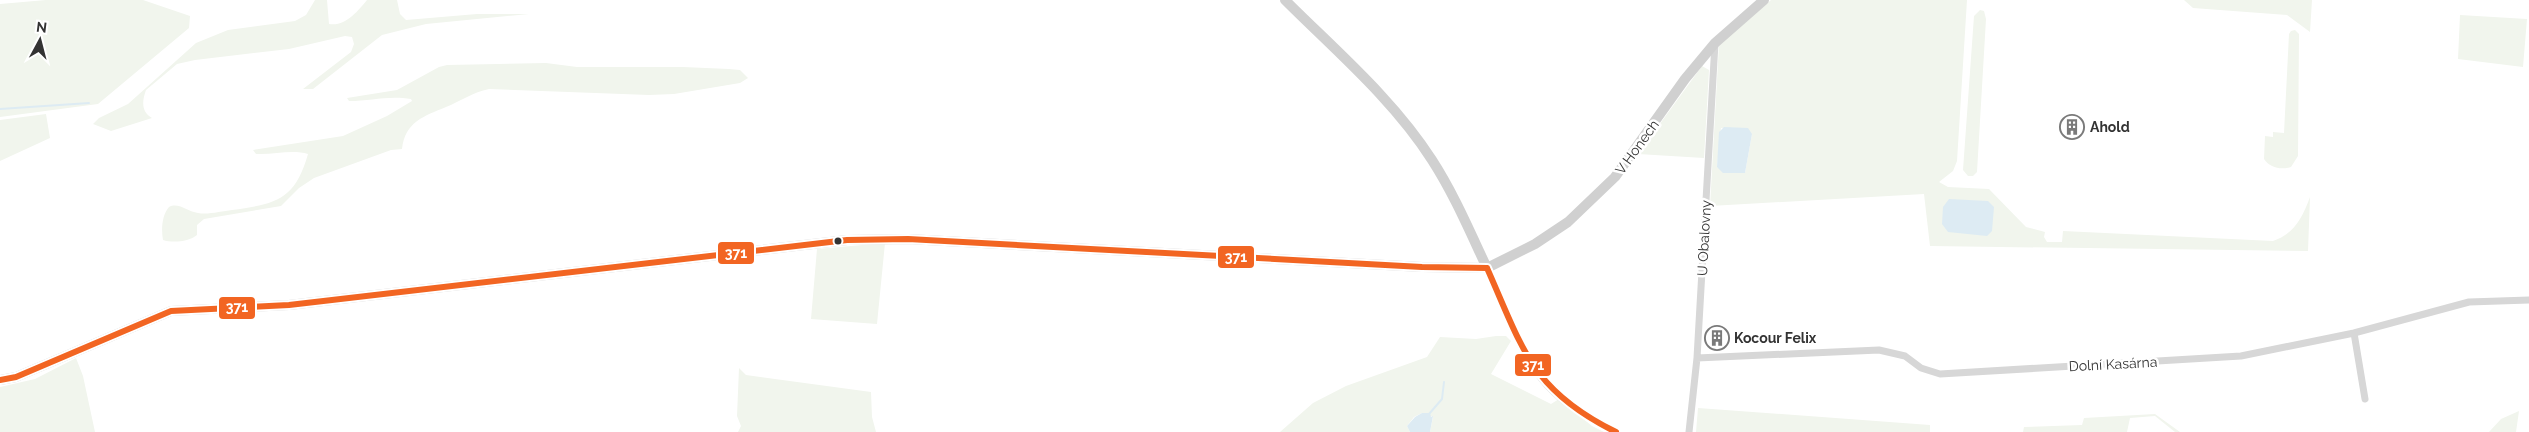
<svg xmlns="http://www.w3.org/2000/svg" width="2529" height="432" viewBox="0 0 2529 432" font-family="Raleway,sans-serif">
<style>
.green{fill:#f1f5ed;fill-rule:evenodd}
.water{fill:#ddebf3}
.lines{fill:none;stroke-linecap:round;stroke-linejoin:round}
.stream{stroke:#ddebf3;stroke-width:2}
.street{stroke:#d7d7d7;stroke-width:7}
.secondary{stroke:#d0d0d0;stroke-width:10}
.bus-1-casing{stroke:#fff;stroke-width:10}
.bus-1{stroke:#f26522;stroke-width:6}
.bus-dot{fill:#333;stroke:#fff;stroke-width:2}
.labels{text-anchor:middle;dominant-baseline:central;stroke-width:5;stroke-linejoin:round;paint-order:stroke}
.poi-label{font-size:14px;font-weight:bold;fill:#333;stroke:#fff;text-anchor:start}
.street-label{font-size:14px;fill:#333;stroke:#fff}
.line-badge{stroke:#fff;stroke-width:2}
.badge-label{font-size:14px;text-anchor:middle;font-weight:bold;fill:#fff}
</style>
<rect width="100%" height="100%" fill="#fff"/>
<path class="green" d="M 46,0 L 143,0 L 190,16 L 189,28 L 98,104 L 0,117 L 0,4 Z
M 315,0 L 327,0 L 329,24 C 345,27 358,11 367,0 L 397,0 L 400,14 L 406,20 L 477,14 L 529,14 L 426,24 L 382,35 L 313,89 L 303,89 L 351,52 L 354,44 L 352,37 L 345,36 L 289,49 L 195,60 L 177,64 L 146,90 C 142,101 141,112 152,118 L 111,131 L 93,124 L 99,118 L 128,104 L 196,43 L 228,30 L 295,21 L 306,15 Z
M 1771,0 L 1967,0 L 1957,161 L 1953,171 L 1939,182 L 1948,187 L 1989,189 L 2026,227 L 2045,232 L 2044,237 L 2047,242 L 2062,242 L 2063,231 L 2273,241 C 2295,233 2302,218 2310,197 L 2308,251 L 1930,246 L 1924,194 L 1710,206 L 1719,44 ZM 1721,128 L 1752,134 L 1745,173 L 1717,167 Z
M 2184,0 L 2312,0 L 2310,32 L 2287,15 L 2193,8 Z
M 1980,10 L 1984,11 L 1986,19 L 1977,172 L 1973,176 L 1968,176 L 1963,170 L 1974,16 Z
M 2460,15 L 2527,19 L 2523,67 L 2458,59 Z
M 2295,30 L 2299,34 L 2298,156 L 2291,167 C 2281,170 2270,168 2264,159 L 2265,136 L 2273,137 L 2273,132 L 2284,133 L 2289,34 L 2291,31 Z
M 546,63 L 577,67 L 683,67 L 729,69 L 740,70 L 748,78 L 740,83 L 674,94 L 649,95 L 489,89 C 473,92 461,101 446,107 C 424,116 405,122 402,149 L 391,150 L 314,178 L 299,188 L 281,206 L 204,219 L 197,225 L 197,235 C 189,242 172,243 163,240 C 161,229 162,215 169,207 C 179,202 188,212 198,213 C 208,215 222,211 232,210 C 276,204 295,200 308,154 C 292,149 274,155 256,154 L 253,150 L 343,136 L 387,116 L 412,101 L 411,99 C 389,95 371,101 349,101 L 347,98 L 397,90 L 439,67 L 447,65 Z
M 1702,66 L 1709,70 L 1704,158 L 1638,154 Z
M 46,114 L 50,138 L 0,161 L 0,120 Z
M 885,243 L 877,324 L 811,319 L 817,249 Z
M 1496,336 L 1506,336 L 1511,341 L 1491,374 L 1551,404 L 1559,399 L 1592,426 L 1604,432 L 1430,432 L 1433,417 L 1422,413 L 1414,417 L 1407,426 L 1410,432 L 1280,432 L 1313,403 L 1346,386 L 1427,357 L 1440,337 L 1476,339 Z
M 76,358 L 83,376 L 95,432 L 0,432 L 0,387 L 35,379 Z
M 739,368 L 746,375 L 871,392 L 872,417 L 876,432 L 738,432 L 741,426 L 737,416 Z
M 1698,408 L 1930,425 L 1930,432 L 1696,432 Z
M 2519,411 L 2516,432 L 2489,432 L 2501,419 Z
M 2155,414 L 2180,432 L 2175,432 L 2155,416 L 2130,418 L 2127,432 L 2023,432 L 2024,427 L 2082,425 L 2084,418 Z"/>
<path class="water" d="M 1724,127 L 1748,128 L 1752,134 L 1745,173 L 1723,173 L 1717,167 L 1719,132 Z
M 1949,199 L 1988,201 L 1994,207 L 1992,231 L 1987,236 L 1948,232 L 1942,224 L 1943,207 Z
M 1422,413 L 1430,413 L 1431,417 L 1433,416 L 1430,432 L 1410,432 L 1407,426 L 1415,417 Z"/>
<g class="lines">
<path class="stream" d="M 0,109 L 89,103
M 1429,414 L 1442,399 L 1444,382"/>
<path class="street" d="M 1487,268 C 1504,305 1519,355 1547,385 C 1566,406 1591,420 1616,432
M 2354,333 L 2365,399
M 1697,358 L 1879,350 L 1905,356 L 1921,368 L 1940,374 L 2241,356 L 2354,333 L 2469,302 L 2529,300
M 1689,432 L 1697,358 L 1715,43"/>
<path class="secondary" d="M 1285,0 C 1335,50 1393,99 1432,160 C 1454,194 1470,232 1487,268
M 0,380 L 16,377 L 171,311 L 289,305 L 847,240 L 908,239 L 1422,267 L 1487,268 L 1535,244 L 1568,222 L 1615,177 L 1685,79 L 1715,43 L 1764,0"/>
<defs>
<path id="bus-1" d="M 1487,268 C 1523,349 1531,390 1616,432
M 0,380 L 16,377 L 171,311 L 289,305 L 847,240 L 908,239 L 1422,267 L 1487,268"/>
</defs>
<use href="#bus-1" class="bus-1-casing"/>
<use href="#bus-1" class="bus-1"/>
</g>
<defs>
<symbol id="building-ring" viewBox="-11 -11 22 22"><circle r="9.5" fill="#fff" stroke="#7a7a7a" stroke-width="1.5"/><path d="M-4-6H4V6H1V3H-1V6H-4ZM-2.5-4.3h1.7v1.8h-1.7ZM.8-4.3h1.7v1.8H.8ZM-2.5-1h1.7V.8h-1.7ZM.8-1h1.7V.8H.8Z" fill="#7a7a7a"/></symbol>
</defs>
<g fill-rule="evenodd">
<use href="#building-ring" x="2058" y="113" width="28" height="28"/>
<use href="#building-ring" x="1703" y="324" width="28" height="28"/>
</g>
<circle class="bus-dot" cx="838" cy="241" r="4.5"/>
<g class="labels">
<g class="poi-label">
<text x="2090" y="127">Ahold</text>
<text x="1734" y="338">Kocour Felix</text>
</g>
<g class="street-label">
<text transform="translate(1637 147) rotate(-54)">V Honech</text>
<text transform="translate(1704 238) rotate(-87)">U Obalovny</text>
<text transform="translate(2113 364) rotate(-3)">Dolní Kasárna</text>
</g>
</g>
<g class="line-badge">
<rect x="717" y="241" width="38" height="24" rx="5" fill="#f26522"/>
<rect x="1217" y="245" width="38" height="24" rx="5" fill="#f26522"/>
<rect x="218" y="296" width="38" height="24" rx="5" fill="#f26522"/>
<rect x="1514" y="353" width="38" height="24" rx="5" fill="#f26522"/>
</g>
<g class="badge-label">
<text x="736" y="258">371</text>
<text x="1236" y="262">371</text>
<text x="237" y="312">371</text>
<text x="1533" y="370">371</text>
</g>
<g transform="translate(40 40) rotate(7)" stroke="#ffffff" stroke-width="4" paint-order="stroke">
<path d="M0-4L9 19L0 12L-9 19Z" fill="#333333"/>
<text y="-8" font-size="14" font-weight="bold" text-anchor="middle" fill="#333333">N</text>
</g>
</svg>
